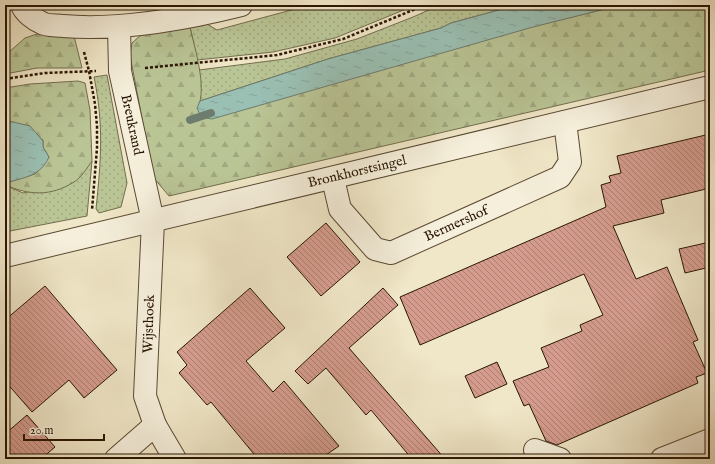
<svg xmlns="http://www.w3.org/2000/svg" width="715" height="464" viewBox="0 0 715 464" font-family="'IM FELL English',serif">
<style>
.grass{fill:url(#grass-dots);stroke:#726e4c}
.forest{fill:url(#forest-firs);stroke:#726e4c}
.water{fill:url(#water-ripples);stroke:#6d7c6d}
.lines{fill:none;stroke-linecap:round;stroke-linejoin:round}
.stream{stroke:#6d7c6d;stroke-width:8}
.building{fill:url(#building-back-hatch);stroke:#2a1603}
.minor-casing{stroke:#5c4a34;stroke-width:24}
.path{stroke:#2a1603;stroke-width:2.5;stroke-dasharray:3 2;stroke-linecap:butt}
.minor{stroke:#f5efdb;stroke-width:22}
.labels{text-anchor:middle;dominant-baseline:central;stroke-width:3;stroke-linejoin:round;paint-order:stroke}
.street-label{font-size:14px;fill:#2a1603;stroke:#f5efdb}
</style>
<defs>
<pattern id="grass-dots" width="8" height="8" patternUnits="userSpaceOnUse"><rect width="8" height="8" fill="#bac596"/><path d="M2 2h.1M6 6h.1" fill="none" stroke="#a0a880" stroke-width="1.8" stroke-linecap="round"/></pattern>
<pattern id="forest-firs" width="22" height="20" patternUnits="userSpaceOnUse"><rect width="22" height="20" fill="#bac596"/><path d="M5 1l3.5 6h-7zM16 11l3.5 6h-7z" fill="#a0a880"/></pattern>
<pattern id="water-ripples" width="26" height="14" patternUnits="userSpaceOnUse"><rect width="26" height="14" fill="#9ac0b4"/><path d="M2 4q2-2 4 0t4 0M15 11q2-2 4 0t4 0" fill="none" stroke="#85a499"/></pattern>
<pattern id="building-back-hatch" width="6" height="6" patternUnits="userSpaceOnUse"><rect width="6" height="6" fill="#d59c8e"/><path d="M-1 5l2 2M0 0l6 6M5-1l2 2" fill="none" stroke="#ad7e72"/></pattern>
</defs>
<rect width="100%" height="100%" fill="#f0e7c8"/>
<filter id="stains"><feTurbulence type="fractalNoise" baseFrequency=".005" numOctaves="4"/><feColorMatrix values="0 0 0 0 .2 0 0 0 0 .09 0 0 0 0 .02 0 0 0 .5 -.17"/></filter>
<radialGradient id="worn" r=".72"><stop offset=".6" stop-color="#630" stop-opacity="0"/><stop offset="1" stop-color="#630" stop-opacity=".3"/></radialGradient>
<path class="grass" d="M 310,5 L 416,5 L 335,38 L 273,52 L 197,60 L 190,27 L 207,24 L 217,30 Z
M 440,5 L 525,5 L 510,7 L 451,23 L 441,28 L 328,59 L 200,101 L 199,70 L 285,59 L 357,39 L 413,17 Z
M 107,75 L 127,183 L 121,207 L 99,213 L 96,209 C 101,161 104,125 94,77 Z
M 92,161 L 87,216 L 5,232 L 5,185 L 23,193 L 74,182 Z"/>
<path class="forest" d="M 621,5 L 710,5 L 710,70 L 169,196 L 153,177 L 130,55 L 132,43 L 142,34 L 190,27 C 195,50 207,86 198,108 Z
M 40,33 L 74,36 L 82,68 L 37,68 L 5,74 L 5,53 L 8,53 L 25,38 Z
M 78,81 L 85,83 L 90,110 L 92,161 C 87,168 81,178 74,182 C 50,197 29,195 5,185 L 5,183 L 35,174 L 49,157 L 43,147 L 43,140 L 13,122 L 5,122 L 5,88 L 30,84 Z"/>
<path class="water" d="M 525,5 L 621,5 L 533,27 L 212,119 L 201,117 L 197,108 L 200,101 L 328,59 L 441,28 L 451,23 L 510,7 Z
M 5,122 L 13,122 L 30,126 L 43,141 L 43,147 L 49,157 C 41,176 23,178 5,183 Z"/>
<g class="lines">
<path class="stream" d="M 190,120 L 211,113"/>
</g>
<path class="building" d="M 710,134 L 710,188 L 661,200 L 664,213 L 613,226 L 636,279 L 667,267 L 698,340 L 693,342 L 707,373 L 696,377 L 698,383 L 557,445 L 546,441 L 529,404 L 524,406 L 513,381 L 549,367 L 541,348 L 582,331 L 580,325 L 603,315 L 584,274 L 420,345 L 400,297 L 606,207 L 601,185 L 611,182 L 609,176 L 621,173 L 617,156 Z
M 326,223 L 360,262 L 321,296 L 287,257 Z
M 710,242 L 710,267 L 685,273 L 679,249 Z
M 45,286 L 117,370 L 84,398 L 69,380 L 32,412 L 5,381 L 5,320 Z
M 250,288 L 285,328 L 246,361 L 273,392 L 284,381 L 339,446 L 320,459 L 258,459 L 211,402 L 207,405 L 179,373 L 187,365 L 177,352 Z
M 383,288 L 398,305 L 349,348 L 445,459 L 412,459 L 371,410 L 366,415 L 326,368 L 308,384 L 295,371 Z
M 497,362 L 507,384 L 475,398 L 465,376 Z
M 27,415 L 55,447 L 41,459 L 5,459 L 5,434 Z"/>
<g class="lines">
<defs>
<g id="minor">
<path d="M 22,5 C 24,12 35,20 42,23 C 47,26 57,25 63,26 C 120,31 185,19 241,5"/>
<path id="s1" d="M 119,27 L 120,71 L 153,221 L 145,396 L 155,425 L 175,459"/>
<path id="s2" d="M 333,179 L 340,209 L 375,249 L 391,253 L 560,177 L 570,162 L 565,122"/>
<path id="s3" d="M 5,256 L 710,87"/>
<path d="M 535,450 L 560,459"/>
<path d="M 116,459 L 155,425"/>
<path d="M 662,459 L 710,440"/>
</g>
</defs>
<use href="#minor" class="minor-casing"/>
<path class="path" d="M 84,52 L 89,71 L 95,104 L 97,126 L 97,148 L 92,210
M 145,68 L 277,55 L 343,39 L 425,5
M 5,79 L 45,73 L 96,71"/>
<use href="#minor" class="minor"/>
</g>
<g class="labels">
<g class="street-label">
<text stroke="none"><textPath href="#s1" startOffset="99">Breukrand</textPath></text>
<text stroke="none"><textPath href="#s3" startOffset="362">Bronkhorstsingel</textPath></text>
<text stroke="none"><textPath href="#s2" startOffset="172">Bermershof</textPath></text>
<text transform="translate(149 324) rotate(-88)">Wijsthoek</text>
</g>
</g>
<rect width="715" height="464" fill="none" stroke="#f0e7c8" stroke-width="20"/>
<rect x="6" y="6" width="703" height="452" fill="none" stroke="#2a1603" stroke-width="2"/>
<rect x="10" y="10" width="695" height="444" fill="none" stroke="#2a1603"/>
<path d="M24 434v6h80v-6" fill="none" stroke="#2a1603" stroke-width="2"/>
<text x="30" y="434" font-size="12" fill="#2a1603" stroke="#f5efdb" stroke-width="3" paint-order="stroke">20 m</text>
<rect width="100%" height="100%" filter="url(#stains)"/>
<rect width="100%" height="100%" fill="url(#worn)"/>
</svg>
